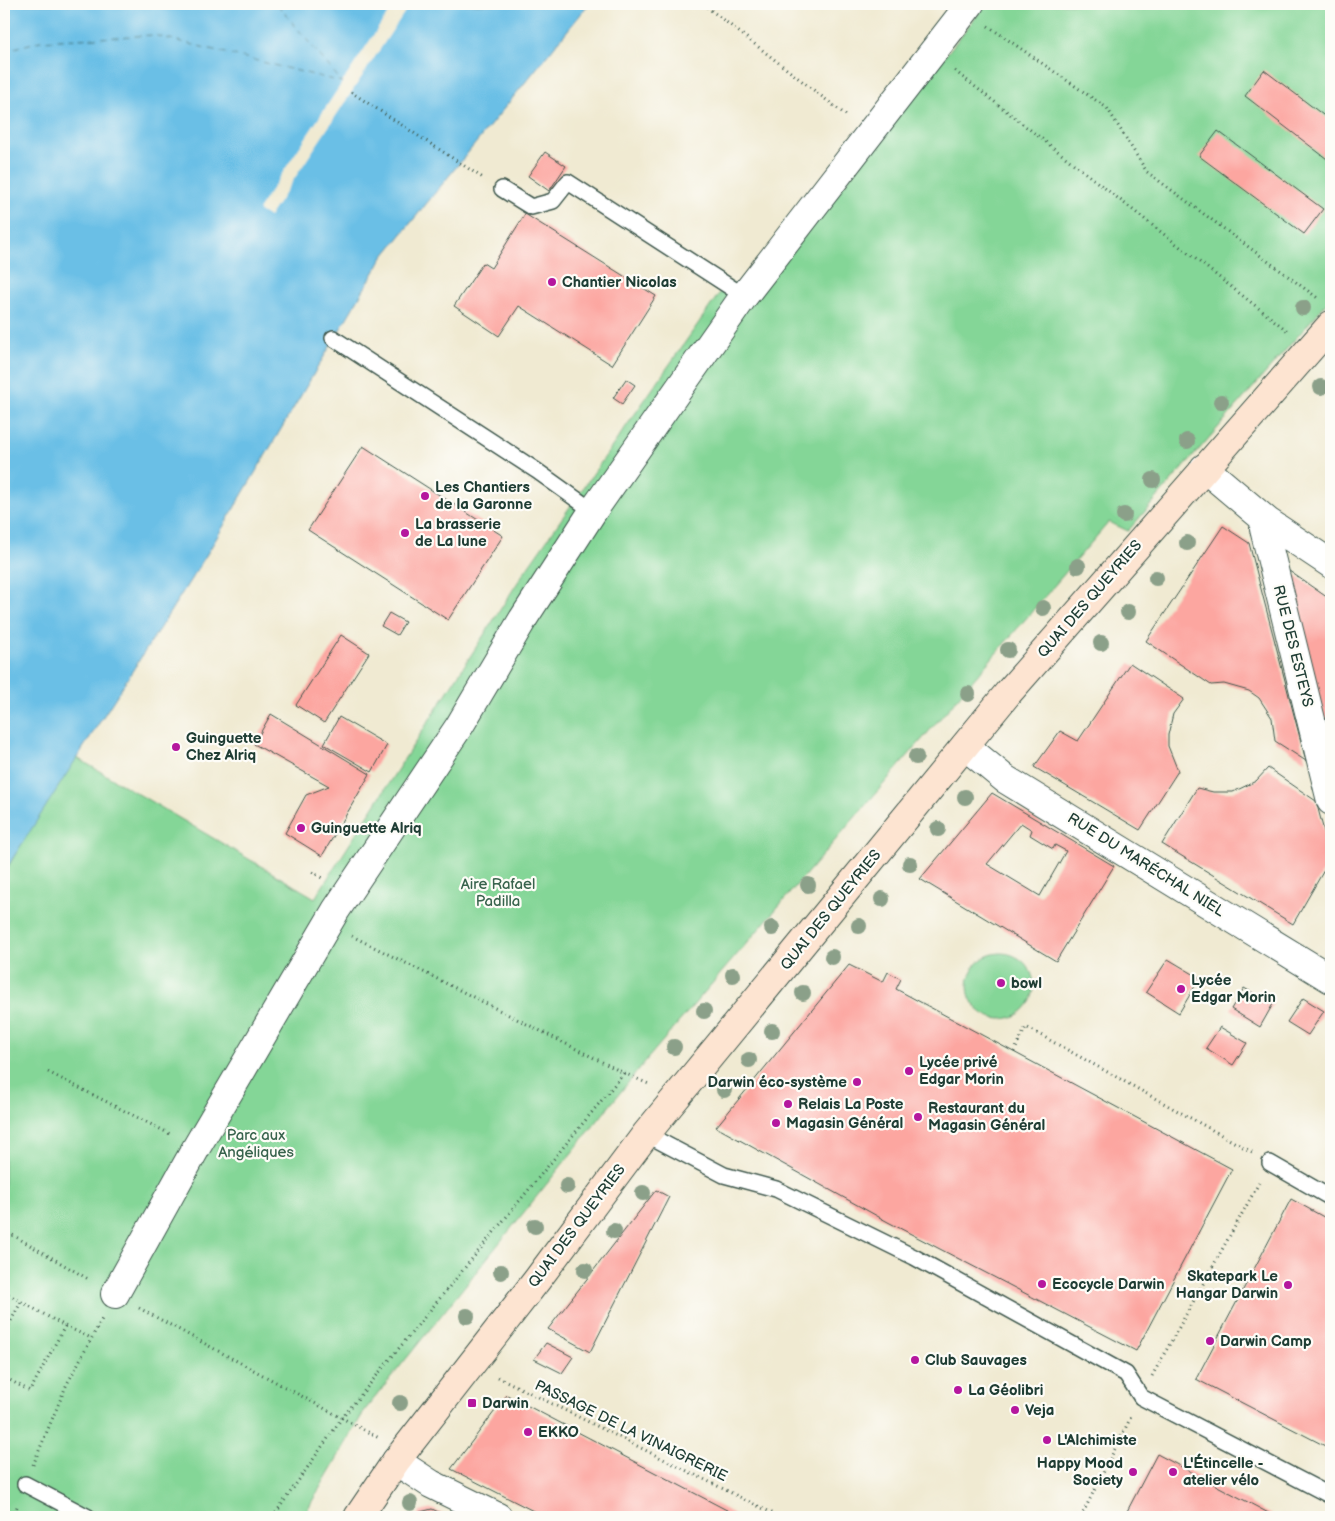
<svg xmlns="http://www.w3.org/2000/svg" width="1335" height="1521" viewBox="0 0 1335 1521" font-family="'Balsamiq Sans',sans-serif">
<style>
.green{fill:#84d697;stroke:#528a66}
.water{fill:#6abfe6;stroke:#447e8d}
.pier{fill:#f0ead2}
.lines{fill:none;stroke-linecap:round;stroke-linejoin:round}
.ferry{stroke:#325e60;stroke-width:1;stroke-dasharray:6 5;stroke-linecap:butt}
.building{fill:#fca6a0;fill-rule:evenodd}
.lane-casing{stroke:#3e574c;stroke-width:18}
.street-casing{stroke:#3e574c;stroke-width:30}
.secondary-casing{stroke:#3e574c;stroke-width:30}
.path{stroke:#3e574c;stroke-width:3;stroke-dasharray:1 4;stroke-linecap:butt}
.lane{stroke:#fff;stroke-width:15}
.street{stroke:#fff;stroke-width:28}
.secondary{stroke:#fde4d1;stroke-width:28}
.tree{fill:#8ba089}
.poi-dot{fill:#b5179e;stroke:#fdfcf7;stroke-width:2}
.labels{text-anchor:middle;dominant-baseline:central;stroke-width:4.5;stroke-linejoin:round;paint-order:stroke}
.poi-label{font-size:15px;font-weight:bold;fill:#1f3d34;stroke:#fdfcf7;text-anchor:start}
.street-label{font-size:15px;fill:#1f3d34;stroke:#fdfcf7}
.park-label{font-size:15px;fill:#38634d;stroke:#fdfcf7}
</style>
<rect width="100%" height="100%" fill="#fdfcf7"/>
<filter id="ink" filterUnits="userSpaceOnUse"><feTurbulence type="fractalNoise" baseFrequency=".02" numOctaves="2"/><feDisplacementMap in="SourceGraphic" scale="10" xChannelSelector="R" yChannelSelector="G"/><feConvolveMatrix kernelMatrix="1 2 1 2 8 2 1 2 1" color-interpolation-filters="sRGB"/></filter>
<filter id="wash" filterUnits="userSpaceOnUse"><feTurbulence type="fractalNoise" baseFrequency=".0096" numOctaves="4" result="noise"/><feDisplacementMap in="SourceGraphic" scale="20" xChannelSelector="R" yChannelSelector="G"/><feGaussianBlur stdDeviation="1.12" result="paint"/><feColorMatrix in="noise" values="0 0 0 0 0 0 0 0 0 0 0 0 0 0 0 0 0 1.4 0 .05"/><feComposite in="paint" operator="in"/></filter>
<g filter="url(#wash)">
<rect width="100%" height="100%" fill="#f0ead2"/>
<path class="green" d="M 986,4 L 1331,4 L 1331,298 L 1128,531 L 1109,522 L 648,1058 L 365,1410 L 303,1517 L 4,1517 L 4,874 L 72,755 L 315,898 L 525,571 L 728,281 L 755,298 Z
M968 986a33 33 0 1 1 66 0a33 33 0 1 1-66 0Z"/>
<path class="water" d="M 4,4 L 589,4 L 383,257 L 207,554 L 4,872 Z"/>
<path class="pier" d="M 394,4 L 410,4 L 269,217 L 258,210 Z"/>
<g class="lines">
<path class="ferry" d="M 4,51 L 40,41 L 154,35 L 342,82 L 277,4"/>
</g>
<g id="blocks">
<path class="building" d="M 1264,70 L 1331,121 L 1331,162 L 1245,96 Z
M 1218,131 L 1323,209 L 1304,234 L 1199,156 Z
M 545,152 L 566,166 L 549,191 L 528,176 Z
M 525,214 L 656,296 L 612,365 L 519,306 L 499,336 L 454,306 L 483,263 L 491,268 Z
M 626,379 L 635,385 L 622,404 L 613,398 Z
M 363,446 L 503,536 L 448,620 L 308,530 Z
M 1223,526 L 1249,543 L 1306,761 L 1275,741 L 1272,718 L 1259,698 L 1249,691 L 1224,684 L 1211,685 L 1146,641 Z
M 1282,566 L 1331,600 L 1331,755 Z
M 389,613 L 405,622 L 397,635 L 381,626 Z
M 341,635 L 369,653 L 324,723 L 296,705 Z
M 1130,663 L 1184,699 L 1173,714 L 1168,735 L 1168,746 L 1178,771 L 1140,830 L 1034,767 L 1060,731 L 1078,741 Z
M 271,714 L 370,774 L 322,856 L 285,833 L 306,795 L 329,786 L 254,744 Z
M 339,717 L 387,745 L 372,772 L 324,744 Z
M 1268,768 L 1316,801 L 1331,858 L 1293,924 L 1162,844 L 1197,788 L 1213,792 L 1233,792 L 1256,781 Z
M 992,793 L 1114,866 L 1056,961 L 920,879 ZM 1021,823 L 1032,830 L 1030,835 L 1053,849 L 1055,845 L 1066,851 L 1040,896 L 987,864 Z
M 1168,959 L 1200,978 L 1179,1013 L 1146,992 Z
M 849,965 L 883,982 L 888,972 L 901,979 L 896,989 L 1232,1169 L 1136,1351 L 888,1222 L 716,1127 Z
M 1244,988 L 1273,1004 L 1260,1027 L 1231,1009 Z
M 1303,998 L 1324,1011 L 1308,1035 L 1287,1022 Z
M 1220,1027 L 1247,1043 L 1233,1065 L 1206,1048 Z
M 656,1190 L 669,1197 L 590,1352 L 548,1329 Z
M 1291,1199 L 1331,1221 L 1331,1449 L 1196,1379 Z
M 546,1343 L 573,1357 L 562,1373 L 534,1359 Z
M 507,1395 L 740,1517 L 545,1517 L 451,1469 Z
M 1157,1454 L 1276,1517 L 1124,1517 Z
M 432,1509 L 449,1517 L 416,1517 L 420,1512 Z"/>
</g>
</g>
<g filter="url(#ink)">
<use href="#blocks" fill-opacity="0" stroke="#3e574c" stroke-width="1"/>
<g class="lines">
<defs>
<path id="lane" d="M 502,189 L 531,207 L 553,201 L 568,182 L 744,296
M 333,338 L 537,471 L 593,511
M 646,1134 L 724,1175 L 776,1189 L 914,1257 L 1126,1374 L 1141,1397 L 1331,1496
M 1270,1163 L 1331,1198
M 25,1484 L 88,1517"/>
<path id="street" d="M 1204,468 L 1268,522 L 1331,564
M 1268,522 L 1264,529 L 1331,801
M 965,746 L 1005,779 L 1331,979
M 115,1294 L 196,1148 L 336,910 L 460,725 L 523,619 L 593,511 L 744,296 L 970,4
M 396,1461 L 431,1484 L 498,1517"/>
<path id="secondary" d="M 358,1517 L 396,1461 L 537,1280 L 646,1134 L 1008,693 L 1331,325"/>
</defs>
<use href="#lane" class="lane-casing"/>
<use href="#street" class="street-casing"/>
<use href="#secondary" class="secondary-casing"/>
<path class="path" d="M 703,4 L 847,116
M 988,26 L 1107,108 L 1147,172 L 1319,299
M 955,71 L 1289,332
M 351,92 L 483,178
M 312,872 L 322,878
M 1014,1052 L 1026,1027 L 1252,1152
M 48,1072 L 170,1134
M 624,1073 L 651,1085
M 4,1230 L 90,1280
M 4,1292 L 65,1326 L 30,1391 L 4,1377
M 139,1308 L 379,1438
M 65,1326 L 91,1338
M 4,1334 L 21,1302
M 1152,1376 L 1259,1183
M 498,1377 L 780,1517
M 33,1465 L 66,1386 L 103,1317
M 13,1517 L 18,1504
M 273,1517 L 342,1418 L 624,1073 L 352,936
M 1081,1517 L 1131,1417"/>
<use href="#lane" class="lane"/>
<use href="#street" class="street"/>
<use href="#secondary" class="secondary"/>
</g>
<g class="tree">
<circle cx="1303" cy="308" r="8"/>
<circle cx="1321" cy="387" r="8"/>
<circle cx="1221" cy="402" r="8"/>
<circle cx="1187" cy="441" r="8"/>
<circle cx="1153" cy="480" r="8"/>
<circle cx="1124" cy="515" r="8"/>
<circle cx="1187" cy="543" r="8"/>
<circle cx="1078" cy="566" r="8"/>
<circle cx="1156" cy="578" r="8"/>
<circle cx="1043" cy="608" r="8"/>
<circle cx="1128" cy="612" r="8"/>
<circle cx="1101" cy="643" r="8"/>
<circle cx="1008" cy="650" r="8"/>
<circle cx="968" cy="694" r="8"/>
<circle cx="916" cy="757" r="8"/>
<circle cx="965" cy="797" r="8"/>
<circle cx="938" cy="829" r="8"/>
<circle cx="910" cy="864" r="8"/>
<circle cx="808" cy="885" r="8"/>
<circle cx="882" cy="899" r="8"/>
<circle cx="859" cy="926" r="8"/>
<circle cx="772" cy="928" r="8"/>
<circle cx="832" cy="957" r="8"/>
<circle cx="733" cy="975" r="8"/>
<circle cx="803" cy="993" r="8"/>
<circle cx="704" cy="1011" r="8"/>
<circle cx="772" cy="1031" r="8"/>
<circle cx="674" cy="1047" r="8"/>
<circle cx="749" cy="1060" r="8"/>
<circle cx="724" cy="1090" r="8"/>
<circle cx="567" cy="1186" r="8"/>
<circle cx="643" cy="1193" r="8"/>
<circle cx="535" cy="1226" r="8"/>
<circle cx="614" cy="1231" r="8"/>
<circle cx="585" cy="1270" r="8"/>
<circle cx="501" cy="1272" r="8"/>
<circle cx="467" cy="1316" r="8"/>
<circle cx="400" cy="1403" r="8"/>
<circle cx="410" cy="1503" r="8"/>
</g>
</g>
<g class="poi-dot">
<circle cx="552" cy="282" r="5"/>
<circle cx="425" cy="496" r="5"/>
<circle cx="405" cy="533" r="5"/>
<circle cx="176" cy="747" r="5"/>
<circle cx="301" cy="828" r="5"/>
<circle cx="1001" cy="983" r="5"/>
<circle cx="1181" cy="989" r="5"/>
<circle cx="909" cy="1071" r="5"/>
<circle cx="857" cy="1082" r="5"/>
<circle cx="788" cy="1104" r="5"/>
<circle cx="918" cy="1117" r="5"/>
<circle cx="776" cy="1123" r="5"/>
<circle cx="1042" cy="1284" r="5"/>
<circle cx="1288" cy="1285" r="5"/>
<circle cx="1210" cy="1341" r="5"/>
<circle cx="915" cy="1360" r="5"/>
<circle cx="958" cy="1390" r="5"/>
<rect x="467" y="1398" width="10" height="10" rx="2.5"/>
<circle cx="1015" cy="1410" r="5"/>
<circle cx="528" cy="1432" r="5"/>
<circle cx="1047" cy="1440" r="5"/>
<circle cx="1133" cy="1472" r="5"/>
<circle cx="1173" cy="1472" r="5"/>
</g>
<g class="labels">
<g class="poi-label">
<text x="562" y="282">Chantier Nicolas</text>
<text x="435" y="487">Les Chantiers<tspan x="435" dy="17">de la Garonne</tspan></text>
<text x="415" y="524">La brasserie<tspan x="415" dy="17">de La lune</tspan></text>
<text x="186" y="738">Guinguette<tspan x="186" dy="17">Chez Alriq</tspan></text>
<text x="311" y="828">Guinguette Alriq</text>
<text x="1191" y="980">Lycée<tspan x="1191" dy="17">Edgar Morin</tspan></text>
<text x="1011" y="983">bowl</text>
<text x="919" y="1062">Lycée privé<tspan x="919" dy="17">Edgar Morin</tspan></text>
<text x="847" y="1082" text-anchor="end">Darwin éco-système</text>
<text x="798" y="1104">Relais La Poste</text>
<text x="928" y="1108">Restaurant du<tspan x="928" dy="17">Magasin Général</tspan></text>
<text x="786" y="1123">Magasin Général</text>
<text x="1278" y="1276" text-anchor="end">Skatepark Le<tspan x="1278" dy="17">Hangar Darwin</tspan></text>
<text x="1052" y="1284">Ecocycle Darwin</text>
<text x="1220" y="1341">Darwin Camp</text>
<text x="925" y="1360">Club Sauvages</text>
<text x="968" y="1390">La Géolibri</text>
<text x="482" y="1403">Darwin</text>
<text x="1025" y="1410">Veja</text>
<text x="538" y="1432">EKKO</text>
<text x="1057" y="1440">L'Alchimiste</text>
<text x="1123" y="1463" text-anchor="end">Happy Mood<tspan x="1123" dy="17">Society</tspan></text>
<text x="1183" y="1463">L'Étincelle -<tspan x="1183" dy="17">atelier vélo</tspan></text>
</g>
<g class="street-label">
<text transform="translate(1090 599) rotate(-49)">QUAI DES QUEYRIES</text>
<text transform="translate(1293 646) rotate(76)">RUE DES ESTEYS</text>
<text transform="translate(1146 865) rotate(32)">RUE DU MARÉCHAL NIEL</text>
<text transform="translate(831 910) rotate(-51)">QUAI DES QUEYRIES</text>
<text transform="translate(577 1226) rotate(-53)">QUAI DES QUEYRIES</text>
<text transform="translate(631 1431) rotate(26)">PASSAGE DE LA VINAIGRERIE</text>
</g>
<g class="park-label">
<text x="498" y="884">Aire Rafael<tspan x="498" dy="17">Padilla</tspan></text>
<text x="256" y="1135">Parc aux<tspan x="256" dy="17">Angéliques</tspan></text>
</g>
</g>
<rect width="1335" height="1521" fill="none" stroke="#fdfcf7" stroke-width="20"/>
</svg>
